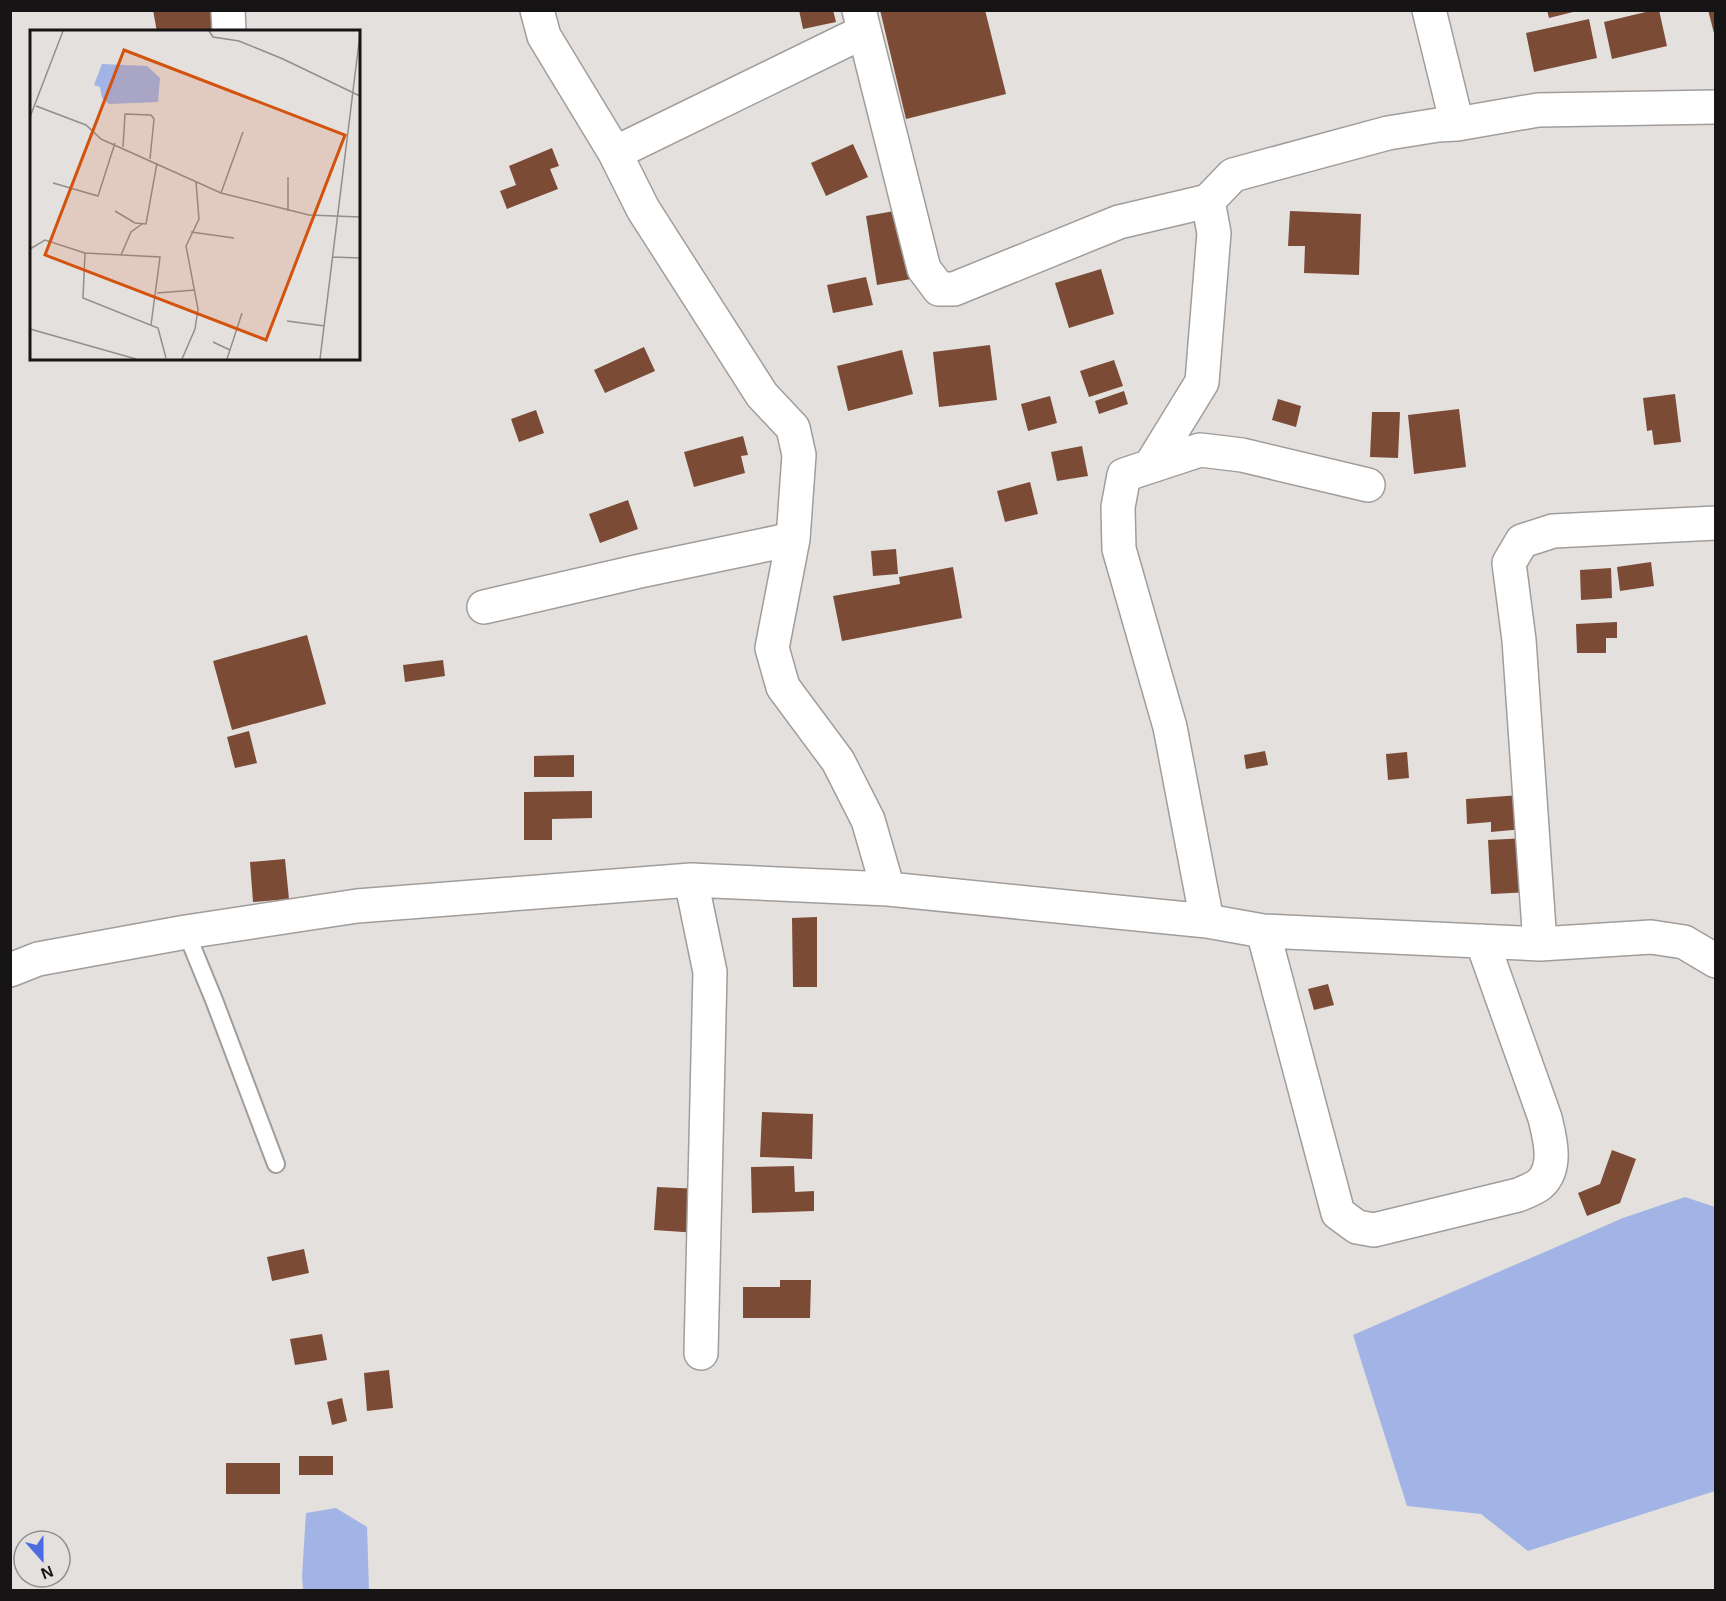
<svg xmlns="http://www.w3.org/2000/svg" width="1726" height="1601" viewBox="0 0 1726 1601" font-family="Helvetica,sans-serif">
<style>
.water{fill:#a1b4e5}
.building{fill:#7b4b36}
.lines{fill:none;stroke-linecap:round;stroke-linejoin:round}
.service-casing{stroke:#a19d9b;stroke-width:20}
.minor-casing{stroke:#a19d9b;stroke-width:36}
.service{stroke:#fff;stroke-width:16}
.minor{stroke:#fff;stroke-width:33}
.inset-road{fill:none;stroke:#928e8d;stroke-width:1.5}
.view{fill:#d3520d;fill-opacity:0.15;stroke:#d3520d;stroke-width:3}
.inset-edge{fill:none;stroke:#161414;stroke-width:3}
</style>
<rect width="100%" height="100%" fill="#e4e0de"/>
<path class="water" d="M 1685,1197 L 1715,1207 L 1715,1491 L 1528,1551 L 1481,1514 L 1407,1506 L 1353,1335 L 1623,1218 Z
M 336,1508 L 367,1527 L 369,1590 L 303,1590 L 302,1576 L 306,1513 Z"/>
<path class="building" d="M 153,10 L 223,10 L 227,32 L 157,32 Z
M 799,10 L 833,10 L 836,22 L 803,29 Z
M 880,10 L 985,10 L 1006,94 L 906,119 Z
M 1547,10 L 1577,10 L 1577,11 L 1549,18 Z
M 1654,10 L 1659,10 L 1667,46 L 1612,59 L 1604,22 Z
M 1708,10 L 1716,10 L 1716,37 L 1715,37 Z
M 1589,19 L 1597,58 L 1534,72 L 1526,33 Z
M 853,144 L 868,177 L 826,196 L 811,163 Z
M 552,148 L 559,166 L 550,169 L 558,189 L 507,209 L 500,191 L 516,185 L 509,166 Z
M 900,210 L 911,279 L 877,285 L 866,216 Z
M 1290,211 L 1361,214 L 1359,275 L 1304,273 L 1305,246 L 1288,246 Z
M 1101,269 L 1114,314 L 1069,328 L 1055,283 Z
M 866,277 L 873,305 L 833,313 L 827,285 Z
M 990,345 L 997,400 L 939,407 L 933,352 Z
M 644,347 L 655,371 L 605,393 L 594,370 Z
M 902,350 L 913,394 L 848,411 L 837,366 Z
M 1114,360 L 1123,386 L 1089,397 L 1080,371 Z
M 1124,391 L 1128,404 L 1099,414 L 1095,401 Z
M 1675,394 L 1681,442 L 1654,445 L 1652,430 L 1647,431 L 1643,398 Z
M 1050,396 L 1057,423 L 1028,431 L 1021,404 Z
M 1278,399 L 1301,406 L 1296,427 L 1272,420 Z
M 1459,409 L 1466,467 L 1414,474 L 1408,415 Z
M 536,410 L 544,433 L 519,442 L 511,419 Z
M 1372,412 L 1400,412 L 1398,458 L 1370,457 Z
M 743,436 L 748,455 L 741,456 L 745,473 L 694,487 L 684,452 Z
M 1082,446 L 1088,476 L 1057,481 L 1051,452 Z
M 1030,482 L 1038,514 L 1005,522 L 997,491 Z
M 628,500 L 638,529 L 600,543 L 589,514 Z
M 896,549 L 898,574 L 873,576 L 871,551 Z
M 1651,562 L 1654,586 L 1620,591 L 1617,567 Z
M 953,567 L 962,618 L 842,641 L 833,596 L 900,584 L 899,577 Z
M 1611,568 L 1612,598 L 1581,600 L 1580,570 Z
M 1617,622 L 1617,638 L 1606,638 L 1606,653 L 1577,653 L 1576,624 Z
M 307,635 L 326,704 L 232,730 L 213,661 Z
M 443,660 L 445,676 L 405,682 L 403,665 Z
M 249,731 L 257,763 L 235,768 L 227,737 Z
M 1265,751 L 1268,765 L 1246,769 L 1244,755 Z
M 1407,752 L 1409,778 L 1388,780 L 1386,754 Z
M 574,755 L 574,777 L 534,777 L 534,756 Z
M 592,791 L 592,818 L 552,819 L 552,840 L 524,840 L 524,792 Z
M 1520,795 L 1523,829 L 1491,832 L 1491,822 L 1467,824 L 1466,799 Z
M 1526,838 L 1529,892 L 1491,894 L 1488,840 Z
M 285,859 L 289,899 L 253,902 L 250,862 Z
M 817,917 L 817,987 L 793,987 L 792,918 Z
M 1328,984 L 1334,1005 L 1314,1010 L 1308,989 Z
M 762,1112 L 813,1114 L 812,1159 L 760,1157 Z
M 1612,1150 L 1636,1159 L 1620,1203 L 1587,1216 L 1578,1193 L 1600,1184 Z
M 794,1166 L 795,1192 L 814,1191 L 814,1211 L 752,1213 L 751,1167 Z
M 657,1187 L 701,1189 L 698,1233 L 654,1230 Z
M 304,1249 L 309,1273 L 272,1281 L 267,1257 Z
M 780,1280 L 811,1280 L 810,1318 L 743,1318 L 743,1287 L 780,1287 Z
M 322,1334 L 327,1360 L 295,1365 L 290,1339 Z
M 389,1370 L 393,1408 L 367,1411 L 364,1373 Z
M 342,1398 L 347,1421 L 332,1425 L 327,1402 Z
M 299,1456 L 333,1456 L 333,1475 L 299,1475 Z
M 226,1463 L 280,1463 L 280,1494 L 226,1494 Z"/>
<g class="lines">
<defs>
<path id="service" d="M 186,932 L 214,1000 L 276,1164"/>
<path id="minor" d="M 228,10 L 229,32
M 537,10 L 544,36 L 615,153 L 643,209 L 762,395 L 793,428 L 799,455 L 793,539 L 772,648 L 783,687 L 838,761 L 868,820 L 888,889
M 859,10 L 924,269 L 939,289 L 954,289 L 1119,222 L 1208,201 L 1233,175 L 1388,133 L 1438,125 L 1457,124 L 1429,10
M 1457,124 L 1538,110 L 1716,107
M 615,153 L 863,32
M 1151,465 L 1202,382 L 1214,233 L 1208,201
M 484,607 L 640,571 L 793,539
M 691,880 L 710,972 L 701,1353
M 1207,921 L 1170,727 L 1119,549 L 1118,507 L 1124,475 L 1200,450 L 1242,455 L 1368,485
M 1263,931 L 1338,1213 L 1357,1227 L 1374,1230 L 1518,1195 C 1525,1192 1534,1189 1540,1184 C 1558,1167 1550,1139 1545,1118 L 1482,941
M 1540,944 L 1519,640 L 1509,563 L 1522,541 L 1553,531 L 1716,523
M 10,970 L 38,959 L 186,932 L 357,906 L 691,880 L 888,889 L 1207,921 L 1263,931 L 1540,944 L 1651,937 L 1684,942 L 1716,961"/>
</defs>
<use href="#service" class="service-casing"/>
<use href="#minor" class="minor-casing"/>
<use href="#service" class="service"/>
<use href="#minor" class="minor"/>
</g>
<g transform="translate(30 30)">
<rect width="330" height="330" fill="#e4e0de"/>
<path d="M 72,34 L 117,36 L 130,48 L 128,72 L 79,74 L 72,68 L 70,57 L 64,55 Z" fill="#a1b4e5"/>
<path class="inset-road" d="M 179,1 L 183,7 L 209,11 L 253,29 L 330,66M 6,76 L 56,95 L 71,109 L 191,163 L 279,185 L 330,187M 0,87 L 33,1M 93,117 L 95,84 L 121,85 L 124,89 L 120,129M 258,147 L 258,181M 23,153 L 68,166 L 85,113M 191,163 L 213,102M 85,181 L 105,193 L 116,194 L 127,133M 161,202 L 204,208M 0,219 L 15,210 L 55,223M 91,225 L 101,202 L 112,194M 303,227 L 330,228M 127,263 L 165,260M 257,291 L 295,296M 121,295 L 130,227 L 55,223 L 53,268 L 128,298 L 136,328M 0,299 L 106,329M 183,312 L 200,320M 152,329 L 165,299 L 168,279 L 156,216 L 169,189 L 166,152M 197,329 L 212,283M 290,329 L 330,4"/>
<path class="view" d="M 94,20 L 315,105 L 236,310 L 15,225 Z"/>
<rect width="330" height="330" class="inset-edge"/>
</g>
<rect width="1726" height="1601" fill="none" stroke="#161414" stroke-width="24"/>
<g transform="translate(42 1559) rotate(159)"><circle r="28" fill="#e4e0de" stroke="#928e8d" stroke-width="1.5"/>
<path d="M0-4.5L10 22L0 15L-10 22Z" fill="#4b6ce0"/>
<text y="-9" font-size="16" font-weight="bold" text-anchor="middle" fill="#161414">N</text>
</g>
</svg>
